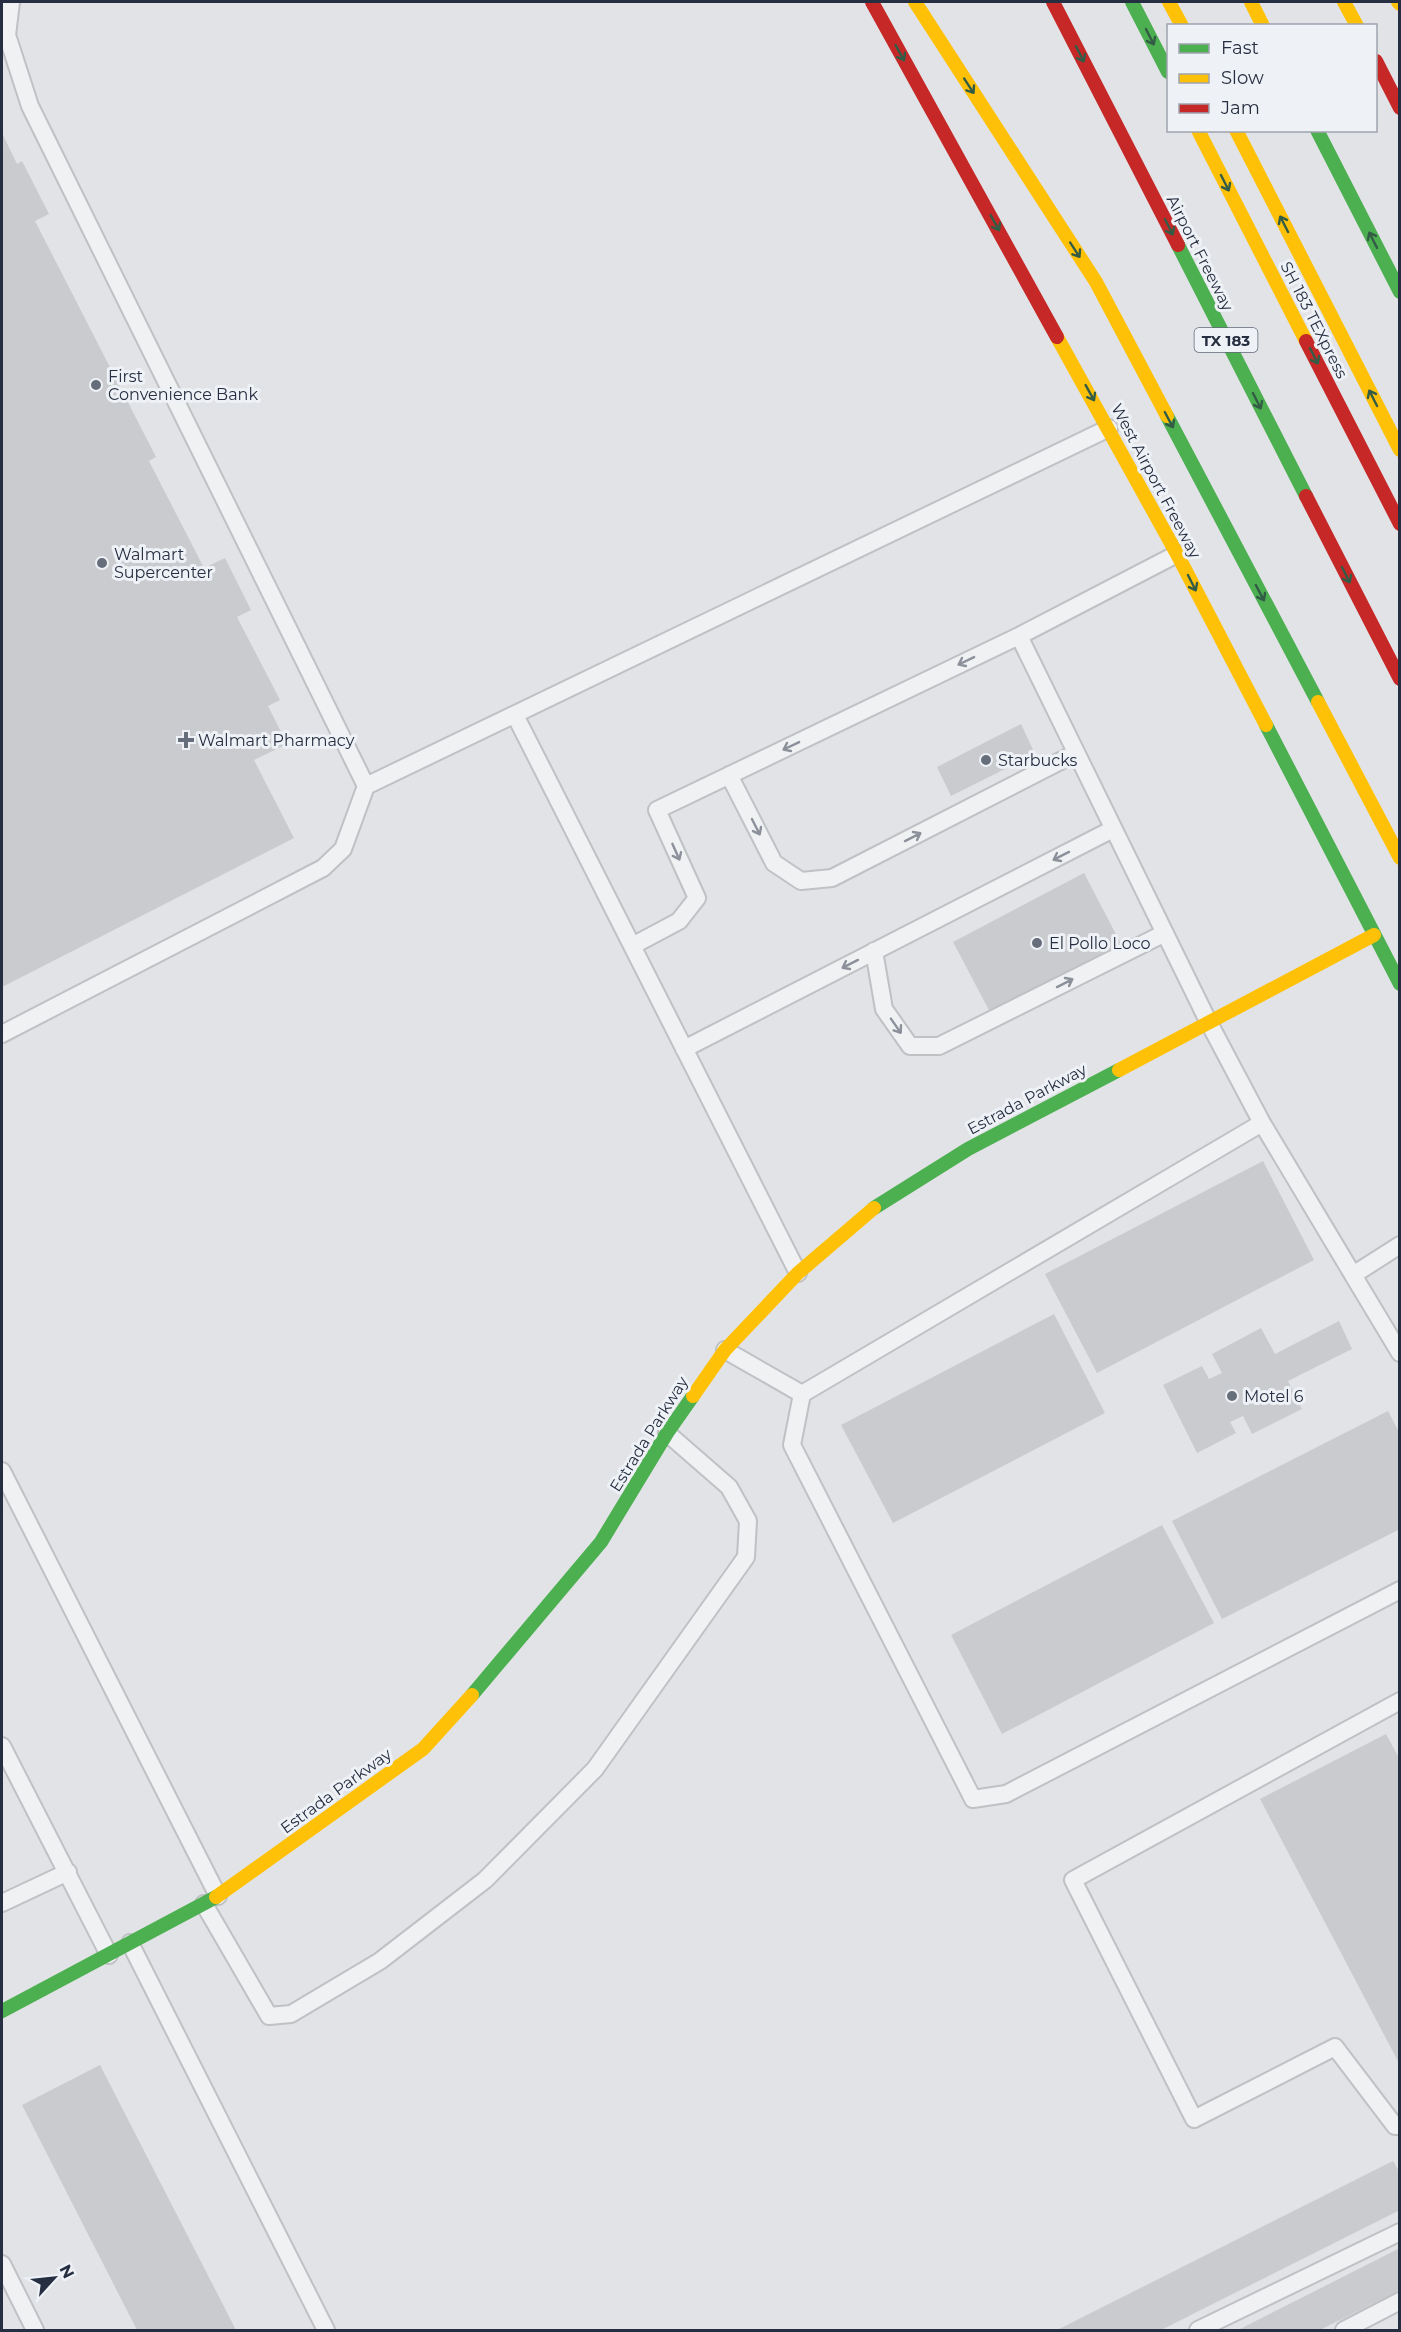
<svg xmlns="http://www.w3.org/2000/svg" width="1401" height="2332" viewBox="0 0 1401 2332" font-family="Montserrat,sans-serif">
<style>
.building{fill:#c9cbce}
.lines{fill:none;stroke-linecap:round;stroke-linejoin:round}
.lane-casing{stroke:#bfc1c4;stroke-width:20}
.lane{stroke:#f0f1f3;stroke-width:16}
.fast{stroke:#4caf50;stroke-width:14}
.slow{stroke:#ffc107;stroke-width:14}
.jam{stroke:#c62828;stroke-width:14}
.oneway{stroke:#335c46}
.oneway2{stroke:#8b909a}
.poi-dot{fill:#676e7b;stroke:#eef1f6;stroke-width:2}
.labels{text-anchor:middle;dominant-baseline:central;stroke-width:6;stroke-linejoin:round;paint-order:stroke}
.shield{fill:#eef1f6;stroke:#626977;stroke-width:1.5}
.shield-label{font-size:15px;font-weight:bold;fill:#262f41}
.street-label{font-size:16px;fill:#262f41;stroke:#eef1f6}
.poi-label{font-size:16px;fill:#262f41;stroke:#eef1f6;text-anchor:start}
</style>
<rect width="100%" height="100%" fill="#e1e3e6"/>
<path class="building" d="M 2,133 L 17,164 L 22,161 L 49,214 L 35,221 L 156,457 L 149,461 L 204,568 L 225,558 L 251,610 L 237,617 L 280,700 L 268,706 L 287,744 L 254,760 L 294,838 L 2,987 Z
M 1021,724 L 1035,754 L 951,796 L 937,767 Z
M 1084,873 L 1121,944 L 990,1012 L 953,942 Z
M 1263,1161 L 1314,1260 L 1097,1373 L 1045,1274 Z
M 1054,1314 L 1105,1413 L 893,1523 L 841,1425 Z
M 1339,1321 L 1352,1349 L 1288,1381 L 1302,1409 L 1252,1434 L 1243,1416 L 1230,1422 L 1236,1433 L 1197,1453 L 1163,1385 L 1202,1366 L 1209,1379 L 1222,1373 L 1212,1354 L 1261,1328 L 1275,1354 Z
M 1388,1411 L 1400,1434 L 1400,1529 L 1222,1619 L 1172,1521 Z
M 1162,1525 L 1214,1623 L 1002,1734 L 951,1635 Z
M 1386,1734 L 1400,1760 L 1400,2065 L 1260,1799 Z
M 100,2065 L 236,2330 L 137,2330 L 22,2105 Z
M 1393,2161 L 1400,2173 L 1400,2210 L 1161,2330 L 1057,2330 Z
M 1400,2248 L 1400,2290 L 1320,2330 L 1238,2330 Z"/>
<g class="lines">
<defs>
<path id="lane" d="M 11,2 L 7,35 L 30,106 L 366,786
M 1019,636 L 1208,1021 L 1262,1123 L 1353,1275 L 1400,1245
M 515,715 L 798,1273
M 729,775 L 774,863 L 801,881 L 832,878 L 1076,753
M 632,946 L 679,921 L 697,898 L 657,810 L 1019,636 L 1177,554
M 874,951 L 884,1009 L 910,1046 L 939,1046 L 1165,933
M 2,1034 L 323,868 L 343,849 L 366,786 L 1109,428
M 684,1049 L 1113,829
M 1353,1275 L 1400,1353
M 725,1350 L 802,1394 L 1262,1123
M 802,1394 L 792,1445 L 973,1799 L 1006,1794 L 1400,1590
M 2,1471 L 218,1896
M 1400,1701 L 1073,1880 L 1194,2119 L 1335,2047 L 1395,2126 L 1400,2126
M 2,1746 L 109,1955
M 2,1903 L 68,1872
M 204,1904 L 269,2016 L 291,2014 L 380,1961 L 485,1880 L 595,1769 L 746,1557 L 748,1521 L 729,1487 L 667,1433
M 130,1943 L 326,2330
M 2,2264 L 35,2330
M 1198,2330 L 1400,2232
M 1344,2330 L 1400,2301"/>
</defs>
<use href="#lane" class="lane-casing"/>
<use href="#lane" class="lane"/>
<path class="fast" d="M 1132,2 L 1168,72
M 1317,130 L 1400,292
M 1178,245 L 1306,496
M 1167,416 L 1318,702
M 1266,725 L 1400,984
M 874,1208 L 968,1149 L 1119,1070
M 472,1695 L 601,1542 L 667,1433 L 693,1396
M 2,2011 L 216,1897"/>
<path class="slow" d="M 915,2 L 1096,282 L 1167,416
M 1169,2 L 1182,26
M 1251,2 L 1263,26
M 1344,2 L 1357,26
M 1398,2 L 1400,4
M 1198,130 L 1306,341
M 1236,130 L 1400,450
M 1057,337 L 1177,554 L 1266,725
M 1318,702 L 1400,858
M 1119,1070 L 1374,935
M 693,1396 L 725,1350 L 798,1273 L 874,1208
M 216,1897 L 423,1749 L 472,1695"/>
<path class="jam" d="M 872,2 L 1057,337
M 1053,2 L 1178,245
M 1376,61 L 1400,108
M 1306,341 L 1400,524
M 1306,496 L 1400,679"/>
</g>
<defs><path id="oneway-shaft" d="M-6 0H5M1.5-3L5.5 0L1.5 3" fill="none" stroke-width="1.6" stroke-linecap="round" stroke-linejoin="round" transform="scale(1.5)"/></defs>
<g class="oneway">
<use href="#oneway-shaft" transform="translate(1150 37) rotate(63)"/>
<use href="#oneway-shaft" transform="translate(900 53) rotate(61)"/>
<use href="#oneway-shaft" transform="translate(1080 54) rotate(63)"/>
<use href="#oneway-shaft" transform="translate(969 86) rotate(57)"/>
<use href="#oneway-shaft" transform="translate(1225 183) rotate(63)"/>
<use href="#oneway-shaft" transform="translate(995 223) rotate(61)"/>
<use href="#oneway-shaft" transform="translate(1284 224) rotate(-117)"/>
<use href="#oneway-shaft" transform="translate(1169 227) rotate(63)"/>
<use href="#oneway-shaft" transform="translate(1373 240) rotate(-117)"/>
<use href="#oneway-shaft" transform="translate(1075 250) rotate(57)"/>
<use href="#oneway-shaft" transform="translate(1314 356) rotate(63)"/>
<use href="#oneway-shaft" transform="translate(1090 393) rotate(61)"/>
<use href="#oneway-shaft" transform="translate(1373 398) rotate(-117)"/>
<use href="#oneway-shaft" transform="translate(1257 401) rotate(63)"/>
<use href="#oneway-shaft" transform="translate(1169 420) rotate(62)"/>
<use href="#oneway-shaft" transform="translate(1346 575) rotate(63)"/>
<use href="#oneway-shaft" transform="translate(1192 583) rotate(63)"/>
<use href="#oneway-shaft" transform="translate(1260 593) rotate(62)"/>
</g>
<g class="oneway2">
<use href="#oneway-shaft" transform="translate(966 661) rotate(154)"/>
<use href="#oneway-shaft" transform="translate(791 746) rotate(154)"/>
<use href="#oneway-shaft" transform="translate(756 827) rotate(63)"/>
<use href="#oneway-shaft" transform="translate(913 837) rotate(-27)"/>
<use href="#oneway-shaft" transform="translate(676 852) rotate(66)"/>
<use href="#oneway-shaft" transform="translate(1061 856) rotate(153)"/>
<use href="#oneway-shaft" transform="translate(850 964) rotate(153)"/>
<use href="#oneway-shaft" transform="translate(1065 983) rotate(-27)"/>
<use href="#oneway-shaft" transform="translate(896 1026) rotate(55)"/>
</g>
<g class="poi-dot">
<circle cx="96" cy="385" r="6"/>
<circle cx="102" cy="563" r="6"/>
<path d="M183 731h6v6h6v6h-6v6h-6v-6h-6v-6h6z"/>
<circle cx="986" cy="760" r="6"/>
<circle cx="1037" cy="943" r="6"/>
<circle cx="1232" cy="1396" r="6"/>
</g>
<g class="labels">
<rect class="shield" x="1194.5" y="328" width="63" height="24" rx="4.5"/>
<g class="shield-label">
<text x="1226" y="340">TX 183</text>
</g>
<g class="street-label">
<text transform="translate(1200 253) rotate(63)">Airport Freeway</text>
<text transform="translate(1314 320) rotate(63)">SH 183 TEXpress</text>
<text transform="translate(1156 481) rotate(62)">West Airport Freeway</text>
<text transform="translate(1027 1099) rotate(-28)">Estrada Parkway</text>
<text transform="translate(649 1434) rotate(-58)">Estrada Parkway</text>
<text transform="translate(336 1791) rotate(-36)">Estrada Parkway</text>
</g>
<g class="poi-label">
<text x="108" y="376">First<tspan x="108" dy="18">Convenience Bank</tspan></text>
<text x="114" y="554">Walmart<tspan x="114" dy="18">Supercenter</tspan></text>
<text x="198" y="740">Walmart Pharmacy</text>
<text x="998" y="760">Starbucks</text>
<text x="1049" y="943">El Pollo Loco</text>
<text x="1244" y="1396">Motel 6</text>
</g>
</g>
<rect width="1401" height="2332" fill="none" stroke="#262f41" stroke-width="6"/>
<rect x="1167" y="24" width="210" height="108" fill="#eef1f6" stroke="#9ea3ae" stroke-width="1.5"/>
<rect x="1179" y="44" width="30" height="9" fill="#4caf50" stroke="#9ea3ae" stroke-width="1.5"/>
<text x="1221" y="54" font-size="18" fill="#262f41">Fast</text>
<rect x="1179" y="74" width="30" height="9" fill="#ffc107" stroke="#9ea3ae" stroke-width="1.5"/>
<text x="1221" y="84" font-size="18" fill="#262f41">Slow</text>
<rect x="1179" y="104" width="30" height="9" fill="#c62828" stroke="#9ea3ae" stroke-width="1.5"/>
<text x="1221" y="114" font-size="18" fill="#262f41">Jam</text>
<g transform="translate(54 2278) rotate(63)" stroke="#eef1f6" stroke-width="4.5" paint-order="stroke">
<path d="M0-4.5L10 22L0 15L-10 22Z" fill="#262f41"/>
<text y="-9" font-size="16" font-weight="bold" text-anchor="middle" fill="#262f41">N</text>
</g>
</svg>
